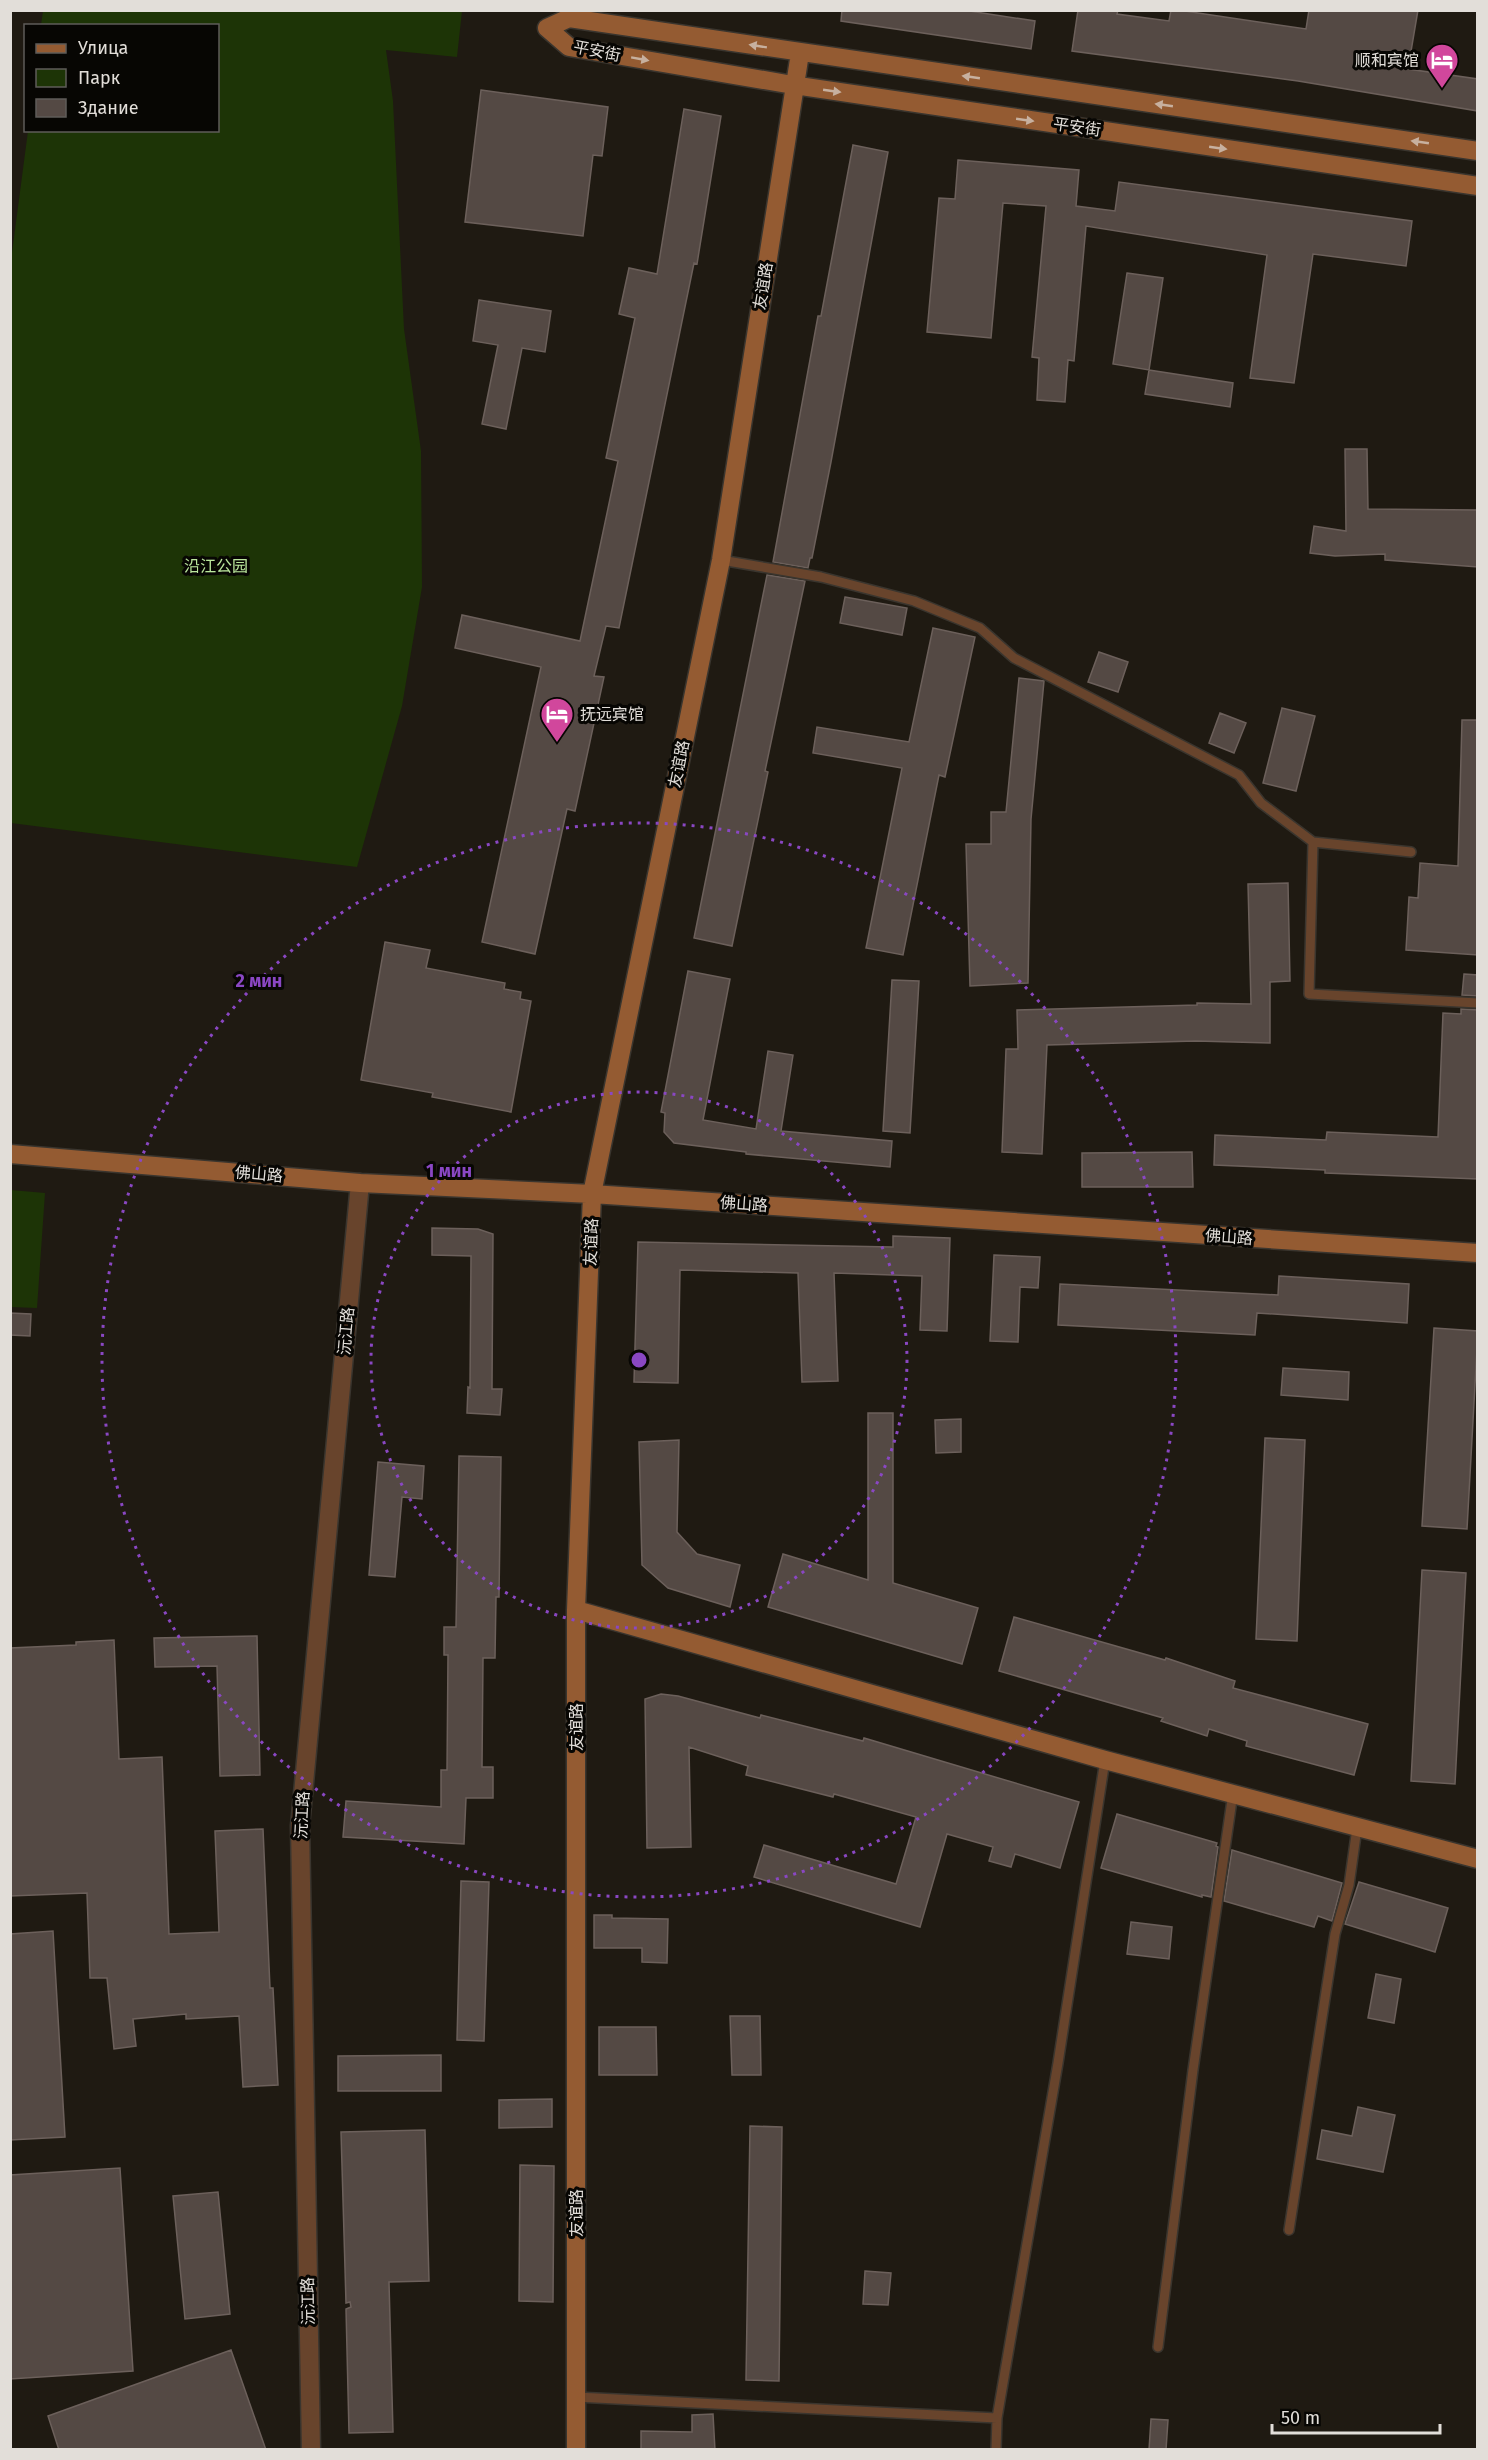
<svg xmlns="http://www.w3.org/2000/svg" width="1488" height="2460" viewBox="0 0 1488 2460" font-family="'Fira Sans','Noto Sans SC',sans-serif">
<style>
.green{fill:#1d3406}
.building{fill:#544944;stroke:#6c605b;stroke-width:1.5}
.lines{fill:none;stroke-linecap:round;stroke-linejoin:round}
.lane-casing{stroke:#3a352e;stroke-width:12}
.street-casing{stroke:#3a352e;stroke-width:21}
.secondary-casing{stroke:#3a352e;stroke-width:21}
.lane{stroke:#68442c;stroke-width:9}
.street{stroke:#68442c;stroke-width:18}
.secondary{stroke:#945b32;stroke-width:18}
.oneway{fill:#c7b09f}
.ring{fill:none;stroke:#8a47c3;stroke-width:3;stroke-dasharray:3 6}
.labels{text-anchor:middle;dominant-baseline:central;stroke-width:6;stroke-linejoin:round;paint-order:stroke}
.street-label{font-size:16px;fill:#e2ded9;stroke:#070603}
.poi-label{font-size:16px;fill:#e2ded9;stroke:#070603;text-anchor:end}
.park-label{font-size:16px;fill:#bbe79d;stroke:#070603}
.centre{fill:#8a47c3;stroke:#070603;stroke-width:3}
.ring-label{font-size:18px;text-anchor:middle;font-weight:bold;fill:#8a47c3;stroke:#070603;stroke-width:6;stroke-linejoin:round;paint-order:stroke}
</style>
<rect width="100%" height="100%" fill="#1f1a12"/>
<path class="green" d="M 43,11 L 462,11 L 457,57 L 386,50 L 393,101 L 404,329 L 421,451 L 422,587 L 402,706 L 357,867 L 11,823 L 10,268 L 28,131 L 218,130 L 218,26 L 41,25 Z
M 11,1190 L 45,1193 L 37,1308 L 11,1307 Z"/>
<path class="building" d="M 842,10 L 963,10 L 1035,21 L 1031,49 L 841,21 Z
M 1078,10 L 1118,10 L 1117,14 L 1169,21 L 1171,10 L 1178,10 L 1306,29 L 1309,10 L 1418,10 L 1408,69 L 1478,79 L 1478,111 L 1298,81 L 1072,51 Z
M 481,90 L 608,107 L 602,156 L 593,155 L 583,236 L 465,222 Z
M 684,109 L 721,116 L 697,264 L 694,263 L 619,628 L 606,626 L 594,676 L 604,677 L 575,811 L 567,809 L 535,954 L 482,942 L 541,667 L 455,648 L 462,615 L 580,641 L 618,461 L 606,458 L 635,318 L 619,314 L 629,268 L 657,274 Z
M 853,145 L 888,152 L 831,462 L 812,558 L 810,558 L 808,568 L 773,562 L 818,316 L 821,316 Z
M 958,160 L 1079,170 L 1076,206 L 1115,211 L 1119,182 L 1412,221 L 1406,266 L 1313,254 L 1294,383 L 1250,378 L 1267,255 L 1086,226 L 1074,361 L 1068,360 L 1065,402 L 1037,400 L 1039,358 L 1032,357 L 1046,206 L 1003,203 L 991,338 L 927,332 L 939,198 L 955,199 Z
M 1127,273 L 1163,278 L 1149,370 L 1113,364 Z
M 479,300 L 551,311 L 545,352 L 522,348 L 506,429 L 482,424 L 498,345 L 473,341 Z
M 1149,370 L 1233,383 L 1230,407 L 1145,394 Z
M 1345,449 L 1367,449 L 1368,509 L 1478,510 L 1478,567 L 1385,560 L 1385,554 L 1335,556 L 1310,553 L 1314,526 L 1346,531 Z
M 767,575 L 805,581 L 765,771 L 768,772 L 732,946 L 694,938 Z
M 845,597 L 907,608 L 902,635 L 840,623 Z
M 933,628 L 975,637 L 945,777 L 939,775 L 903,955 L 866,948 L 902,768 L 813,753 L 817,727 L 909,742 Z
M 1099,652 L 1128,662 L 1118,692 L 1088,682 Z
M 1019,678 L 1044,681 L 1031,819 L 1028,983 L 970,986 L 966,844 L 991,844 L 991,812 L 1006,812 Z
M 1282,708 L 1315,716 L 1296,791 L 1263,783 Z
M 1220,713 L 1246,723 L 1234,753 L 1209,743 Z
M 1462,720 L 1478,720 L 1478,955 L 1406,950 L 1409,897 L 1418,898 L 1420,863 L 1458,866 Z
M 1288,883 L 1290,981 L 1270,982 L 1270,1043 L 1196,1041 L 1047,1045 L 1042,1154 L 1002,1152 L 1006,1049 L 1018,1049 L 1017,1010 L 1197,1005 L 1197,1003 L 1251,1004 L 1248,884 Z
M 385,942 L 430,950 L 426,968 L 505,983 L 504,989 L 521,992 L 520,999 L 531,1001 L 511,1112 L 432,1097 L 433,1093 L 361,1080 Z
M 688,971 L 730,979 L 703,1120 L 756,1129 L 768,1051 L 793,1055 L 781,1131 L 892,1141 L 890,1167 L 746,1154 L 746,1152 L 674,1143 L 664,1132 L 665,1113 L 661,1112 Z
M 1464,974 L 1478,975 L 1478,996 L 1462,995 Z
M 892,980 L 919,981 L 910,1133 L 883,1131 Z
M 1461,1009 L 1478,1010 L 1478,1179 L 1325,1173 L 1325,1170 L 1214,1165 L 1215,1135 L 1326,1140 L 1327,1132 L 1438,1137 L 1443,1013 L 1461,1014 Z
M 1192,1152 L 1193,1187 L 1082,1187 L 1082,1153 Z
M 432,1228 L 478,1229 L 493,1234 L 492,1389 L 502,1389 L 500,1415 L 467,1413 L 468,1387 L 470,1388 L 471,1256 L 432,1255 Z
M 893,1236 L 950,1238 L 947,1331 L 920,1330 L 922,1276 L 834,1273 L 838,1381 L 802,1382 L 798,1273 L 680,1270 L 678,1383 L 634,1382 L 638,1242 L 893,1247 Z
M 994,1255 L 1040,1257 L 1038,1288 L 1020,1287 L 1018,1342 L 990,1341 Z
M 1279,1276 L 1409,1284 L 1407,1323 L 1257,1313 L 1255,1335 L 1058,1325 L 1060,1284 L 1278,1295 Z
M 10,1313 L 31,1314 L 30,1336 L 10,1335 Z
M 1434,1328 L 1478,1331 L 1467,1529 L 1422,1526 Z
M 1283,1368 L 1349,1372 L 1348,1400 L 1281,1395 Z
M 868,1413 L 893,1413 L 893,1583 L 978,1608 L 962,1664 L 768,1607 L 783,1554 L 868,1580 Z
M 961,1419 L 961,1452 L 936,1453 L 935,1420 Z
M 1265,1438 L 1305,1440 L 1297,1641 L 1256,1639 Z
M 679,1440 L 677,1532 L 697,1554 L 740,1565 L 730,1607 L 668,1588 L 642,1565 L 639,1442 Z
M 459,1456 L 501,1457 L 499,1597 L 496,1597 L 495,1658 L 483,1658 L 482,1767 L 493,1767 L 493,1798 L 466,1798 L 464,1844 L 343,1837 L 346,1801 L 441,1807 L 441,1770 L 447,1770 L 448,1655 L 444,1655 L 444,1627 L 456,1627 Z
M 378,1462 L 424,1466 L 422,1499 L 402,1497 L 395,1577 L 369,1575 Z
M 1422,1570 L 1466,1573 L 1455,1784 L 1411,1781 Z
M 1014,1617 L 1165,1660 L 1166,1658 L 1235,1681 L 1233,1688 L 1368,1724 L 1354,1775 L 1246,1746 L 1247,1741 L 1209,1729 L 1207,1736 L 1161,1721 L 1163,1718 L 999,1671 Z
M 257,1636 L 260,1775 L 220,1776 L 217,1666 L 155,1667 L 154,1638 Z
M 114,1640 L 119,1759 L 162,1757 L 169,1934 L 219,1932 L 215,1831 L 263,1829 L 270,1988 L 273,1988 L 278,2085 L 243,2087 L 239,2016 L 186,2019 L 186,2014 L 133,2019 L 136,2046 L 114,2049 L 107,1978 L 90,1978 L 87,1893 L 10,1896 L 10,1648 L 76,1645 L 76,1642 Z
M 661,1694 L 678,1696 L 760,1718 L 761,1715 L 863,1741 L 864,1738 L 1079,1802 L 1060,1868 L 1015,1854 L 1011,1867 L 989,1861 L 993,1847 L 947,1834 L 920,1927 L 754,1877 L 764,1845 L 896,1884 L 916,1817 L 834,1794 L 833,1797 L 746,1775 L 748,1766 L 689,1747 L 691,1847 L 647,1848 L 645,1699 Z
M 1117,1814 L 1217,1843 L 1216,1846 L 1218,1847 L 1211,1897 L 1202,1895 L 1202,1897 L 1101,1868 Z
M 1232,1850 L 1342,1883 L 1332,1921 L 1318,1916 L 1314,1927 L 1224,1901 Z
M 461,1881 L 489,1882 L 484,2041 L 457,2040 Z
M 1359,1882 L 1448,1908 L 1435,1952 L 1345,1924 Z
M 594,1915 L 612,1915 L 612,1918 L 668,1919 L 667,1963 L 642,1962 L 642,1948 L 594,1948 Z
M 1131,1922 L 1172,1927 L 1169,1959 L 1127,1954 Z
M 53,1931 L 65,2137 L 10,2140 L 10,1934 Z
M 1376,1974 L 1401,1979 L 1394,2023 L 1368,2018 Z
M 730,2016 L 760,2016 L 761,2075 L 732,2075 Z
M 599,2027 L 656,2027 L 657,2075 L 599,2075 Z
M 441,2055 L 441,2091 L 338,2091 L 338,2056 Z
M 552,2099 L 552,2127 L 499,2128 L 499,2100 Z
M 1358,2107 L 1395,2115 L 1383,2172 L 1317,2159 L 1322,2130 L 1352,2136 Z
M 750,2126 L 782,2127 L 779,2381 L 746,2380 Z
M 425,2130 L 429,2281 L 389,2282 L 393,2432 L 349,2433 L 346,2309 L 351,2307 L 350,2302 L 346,2303 L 341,2132 Z
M 520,2165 L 554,2166 L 553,2302 L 519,2301 Z
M 120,2168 L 133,2371 L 10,2379 L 10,2175 Z
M 218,2192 L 230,2314 L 185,2319 L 173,2196 Z
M 865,2271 L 891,2273 L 888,2305 L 863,2304 Z
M 231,2350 L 266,2450 L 59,2450 L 48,2416 Z
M 713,2414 L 715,2450 L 641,2450 L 641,2431 L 692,2432 L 692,2415 Z
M 1151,2419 L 1168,2420 L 1166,2450 L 1149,2450 Z"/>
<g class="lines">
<defs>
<path id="lane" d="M 721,560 L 821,577 L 914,601 L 980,628 L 1014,658 L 1239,775 L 1261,803 L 1313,842 L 1309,994 L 1478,1003
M 1313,842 L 1411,852
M 1289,2230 L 1335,1934 L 1349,1885 L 1357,1828
M 1158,2347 L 1193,2070 L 1233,1793
M 576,2397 L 997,2418
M 996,2450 L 997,2418 L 1058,2063 L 1105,1760"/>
<path id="street" d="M 311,2450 L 300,1826 L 360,1183"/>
<path id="secondary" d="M 1478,151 L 569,18 L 547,28 L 569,47 L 793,85 L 1478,186
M 10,1154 L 360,1183 L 592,1194 L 1478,1253
M 576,1610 L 1105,1760 L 1478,1859
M 576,2450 L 576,1610 L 592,1194 L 721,560 L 800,53"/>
</defs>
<use href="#lane" class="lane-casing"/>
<use href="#street" class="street-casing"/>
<use href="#secondary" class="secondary-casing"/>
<use href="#lane" class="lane"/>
<use href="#street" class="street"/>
<use href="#secondary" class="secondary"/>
</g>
<defs><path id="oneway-solid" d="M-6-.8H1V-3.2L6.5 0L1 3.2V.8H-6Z" transform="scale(1.5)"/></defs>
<g class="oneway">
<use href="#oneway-solid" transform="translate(758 46) rotate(-171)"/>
<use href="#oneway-solid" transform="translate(640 59) rotate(10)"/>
<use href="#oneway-solid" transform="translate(971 77) rotate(-172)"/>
<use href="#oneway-solid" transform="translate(832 91) rotate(8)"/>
<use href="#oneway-solid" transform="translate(1164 105) rotate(-172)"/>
<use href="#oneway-solid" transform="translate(1025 120) rotate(8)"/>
<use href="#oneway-solid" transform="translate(1420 142) rotate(-172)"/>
<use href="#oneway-solid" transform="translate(1218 148) rotate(8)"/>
</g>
<g class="ring">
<circle cx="639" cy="1360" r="268"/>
<circle cx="639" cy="1360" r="537"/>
</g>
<defs>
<symbol id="hotel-pin" viewBox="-11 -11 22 30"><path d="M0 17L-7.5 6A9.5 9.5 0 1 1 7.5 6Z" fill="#d1479c" stroke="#070603"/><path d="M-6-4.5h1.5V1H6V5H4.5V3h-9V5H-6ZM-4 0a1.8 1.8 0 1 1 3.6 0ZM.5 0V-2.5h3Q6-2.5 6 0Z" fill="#fff"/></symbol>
</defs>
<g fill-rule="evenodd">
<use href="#hotel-pin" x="1423" y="41" width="38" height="52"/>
<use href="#hotel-pin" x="538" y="695" width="38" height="52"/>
</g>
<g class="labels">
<g class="street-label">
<text transform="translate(597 51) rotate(11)">平安街</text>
<text transform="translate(1077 127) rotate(8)">平安街</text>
<text transform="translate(763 286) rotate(-81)">友谊路</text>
<text transform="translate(679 764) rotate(-79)">友谊路</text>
<text transform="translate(259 1174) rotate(5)">佛山路</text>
<text transform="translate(744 1204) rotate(4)">佛山路</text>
<text transform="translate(1229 1237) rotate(4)">佛山路</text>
<text transform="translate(591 1242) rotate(-88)">友谊路</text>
<text transform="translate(346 1331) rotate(-85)">沅江路</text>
<text transform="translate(576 1727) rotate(-90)">友谊路</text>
<text transform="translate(302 1815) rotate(-87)">沅江路</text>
<text transform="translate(576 2213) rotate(-90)">友谊路</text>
<text transform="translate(308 2301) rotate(-91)">沅江路</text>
</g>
<g class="poi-label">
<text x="1419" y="60">顺和宾馆</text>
<text x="580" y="714" text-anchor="start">抚远宾馆</text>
</g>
<g class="park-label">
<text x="216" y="566">沿江公园</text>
</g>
</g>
<circle cx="639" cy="1360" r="9" class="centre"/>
<g class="ring-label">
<text x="259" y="987">2 мин</text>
<text x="449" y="1177">1 мин</text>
</g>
<rect width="1488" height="2460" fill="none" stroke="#e2ded9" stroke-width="24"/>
<rect x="24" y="24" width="195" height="108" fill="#070603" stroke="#5f5c59" stroke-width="1.5"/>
<rect x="36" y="44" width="30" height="9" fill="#945b32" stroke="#5f5c59" stroke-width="1.5"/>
<text x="78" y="54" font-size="18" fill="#e2ded9">Улица</text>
<rect x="36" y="69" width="30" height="18" fill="#1d3406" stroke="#5f5c59" stroke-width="1.5"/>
<text x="78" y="84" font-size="18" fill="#e2ded9">Парк</text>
<rect x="36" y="99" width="30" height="18" fill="#544944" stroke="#5f5c59" stroke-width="1.5"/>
<text x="78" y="114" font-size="18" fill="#e2ded9">Здание</text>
<path d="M1272 2424v9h168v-9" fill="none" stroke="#e2ded9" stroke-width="3"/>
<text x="1281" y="2424" font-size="18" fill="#e2ded9" stroke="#070603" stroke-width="4.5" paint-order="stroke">50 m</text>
</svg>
